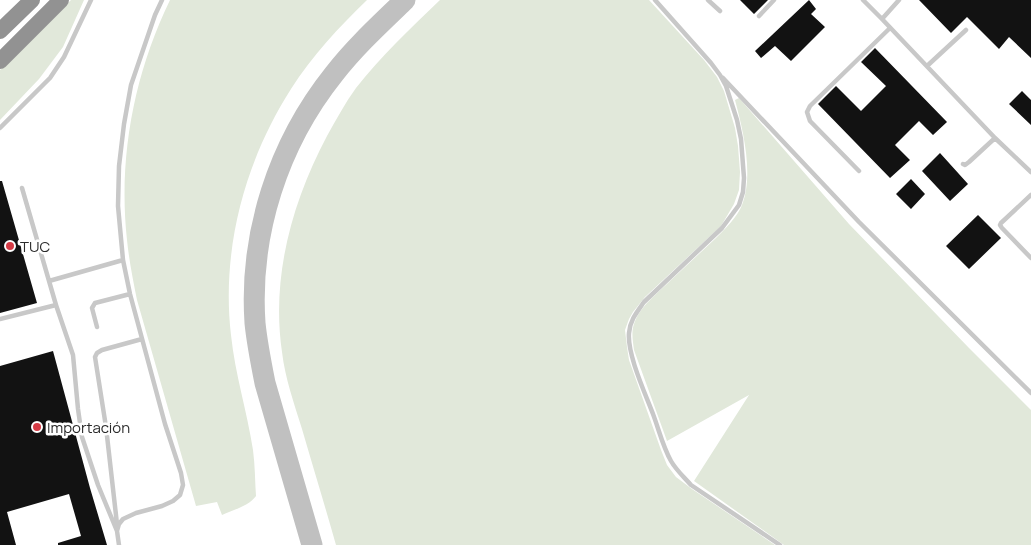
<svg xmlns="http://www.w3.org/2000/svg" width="1031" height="545" viewBox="0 0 1031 545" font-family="Manrope,sans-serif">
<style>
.green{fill:#e1e8da}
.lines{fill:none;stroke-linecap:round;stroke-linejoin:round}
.taxiway{stroke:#c0c0c0;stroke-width:21}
.building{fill:#121212}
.service{stroke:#c8c8c8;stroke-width:4.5}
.motorway{stroke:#929292;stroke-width:16}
.poi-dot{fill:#d53b45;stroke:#fff;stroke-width:2}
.labels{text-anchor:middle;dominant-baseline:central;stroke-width:5;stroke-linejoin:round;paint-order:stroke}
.poi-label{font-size:15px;fill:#2b2b2b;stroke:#fff;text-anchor:start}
</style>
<rect width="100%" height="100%" fill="#fff"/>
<path class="green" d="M 71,0 L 84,0 L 63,47 L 39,79 L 0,120 L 0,70 Z
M 170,0 L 367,0 C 339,27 312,56 291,89 C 245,161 221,249 231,335 C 235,374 247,411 253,450 C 255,465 255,481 256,496 C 249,506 233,510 222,515 L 217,502 L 196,506 L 137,300 C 133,280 129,260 127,240 C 118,158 134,74 170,0 Z
M 440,0 L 649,0 L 704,60 L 717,77 L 724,91 L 735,128 L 738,146 L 740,172 L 739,190 L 734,204 L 721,226 L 645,297 L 633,312 L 629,319 L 625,330 L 627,347 L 629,360 L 661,450 L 667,465 L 676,477 L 692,489 L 775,545 L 336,545 C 325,506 313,467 302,429 C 294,403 285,378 282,352 C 271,277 292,202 327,136 C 336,120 345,103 356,88 C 381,56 411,28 440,0 Z
M 739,98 L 849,224 L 969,348 L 1031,410 L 1031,545 L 784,545 L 694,481 L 749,395 L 667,441 L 634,350 C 633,341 631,333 634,324 C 640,306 658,293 671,280 C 686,266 701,252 716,238 C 724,230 738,216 742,205 C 754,175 743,130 735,100 Z"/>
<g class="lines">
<path class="taxiway" d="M 312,545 L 265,383 C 261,363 257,343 255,323 C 249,234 278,144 334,74 C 355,47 380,24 405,0"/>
</g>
<path class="building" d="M 740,0 L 768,0 L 754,14 Z
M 809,0 L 816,9 L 811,14 L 825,27 L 791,61 L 775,46 L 761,58 L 755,51 Z
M 919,0 L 1031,0 L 1031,58 L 1009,37 L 999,49 L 967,17 L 951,33 Z
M 875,48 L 947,122 L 933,135 L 919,121 L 895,145 L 910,160 L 890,178 L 818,104 L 836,86 L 861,111 L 886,86 L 861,62 Z
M 1022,91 L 1031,100 L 1031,125 L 1009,104 Z
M 940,153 L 968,184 L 950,201 L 922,171 Z
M 911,179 L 925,194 L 911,209 L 896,194 Z
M 0,181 L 2,181 L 37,303 L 0,313 Z
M 978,215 L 1001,238 L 969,269 L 946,246 Z
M 53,351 L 90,488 L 107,545 L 58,545 L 58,543 L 81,536 L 69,494 L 7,512 L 16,545 L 0,545 L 0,366 Z"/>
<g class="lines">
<path class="service" d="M 655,0 L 711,63 L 720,75 L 726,86 L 737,120 L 741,139 L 744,178 L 743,192 L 739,205 L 722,228 L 644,302 C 637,312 630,320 629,333 C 627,354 645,393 653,414 C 659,430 663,447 671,461 C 676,470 684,477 691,485 L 780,545
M 708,0 L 720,11
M 863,0 L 882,19 L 995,138 L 1031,172
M 759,16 L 774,0
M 882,19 L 899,0
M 927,66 L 966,30
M 723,78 L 859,222 L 1031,393
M 0,128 L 50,78 L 64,57 L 91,0
M 963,164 L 965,165 L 969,162 L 995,138
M 859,171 L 810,121 L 807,112 L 810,106 L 890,28
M 22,188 L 56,305
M 1031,195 L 1001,223 L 1000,225 L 1002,228 L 1031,258
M 49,281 L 123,260
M 0,319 L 56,305 L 73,355 L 78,409 L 82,437 L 98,485 L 117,531
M 97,327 L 92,308 L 95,303 L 130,294
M 117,524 L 106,427 L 95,357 L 97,353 L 102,350 L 142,339
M 119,545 L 117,531 L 119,524 L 123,519 L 136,513 L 162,506 L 173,501 L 180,495 L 183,485 L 181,473 L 165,424 L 130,294 L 123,260 L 118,206 L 119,166 L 124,124 L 131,85 L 155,15 L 162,0"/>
<path class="motorway" d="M 0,31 L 32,0
M 0,61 L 61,0"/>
</g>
<g class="poi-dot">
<circle cx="10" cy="246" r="5"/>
<circle cx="37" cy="427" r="5"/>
</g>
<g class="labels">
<g class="poi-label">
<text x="20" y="246">TUC</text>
<text x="47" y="427">Importación</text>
</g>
</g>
</svg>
